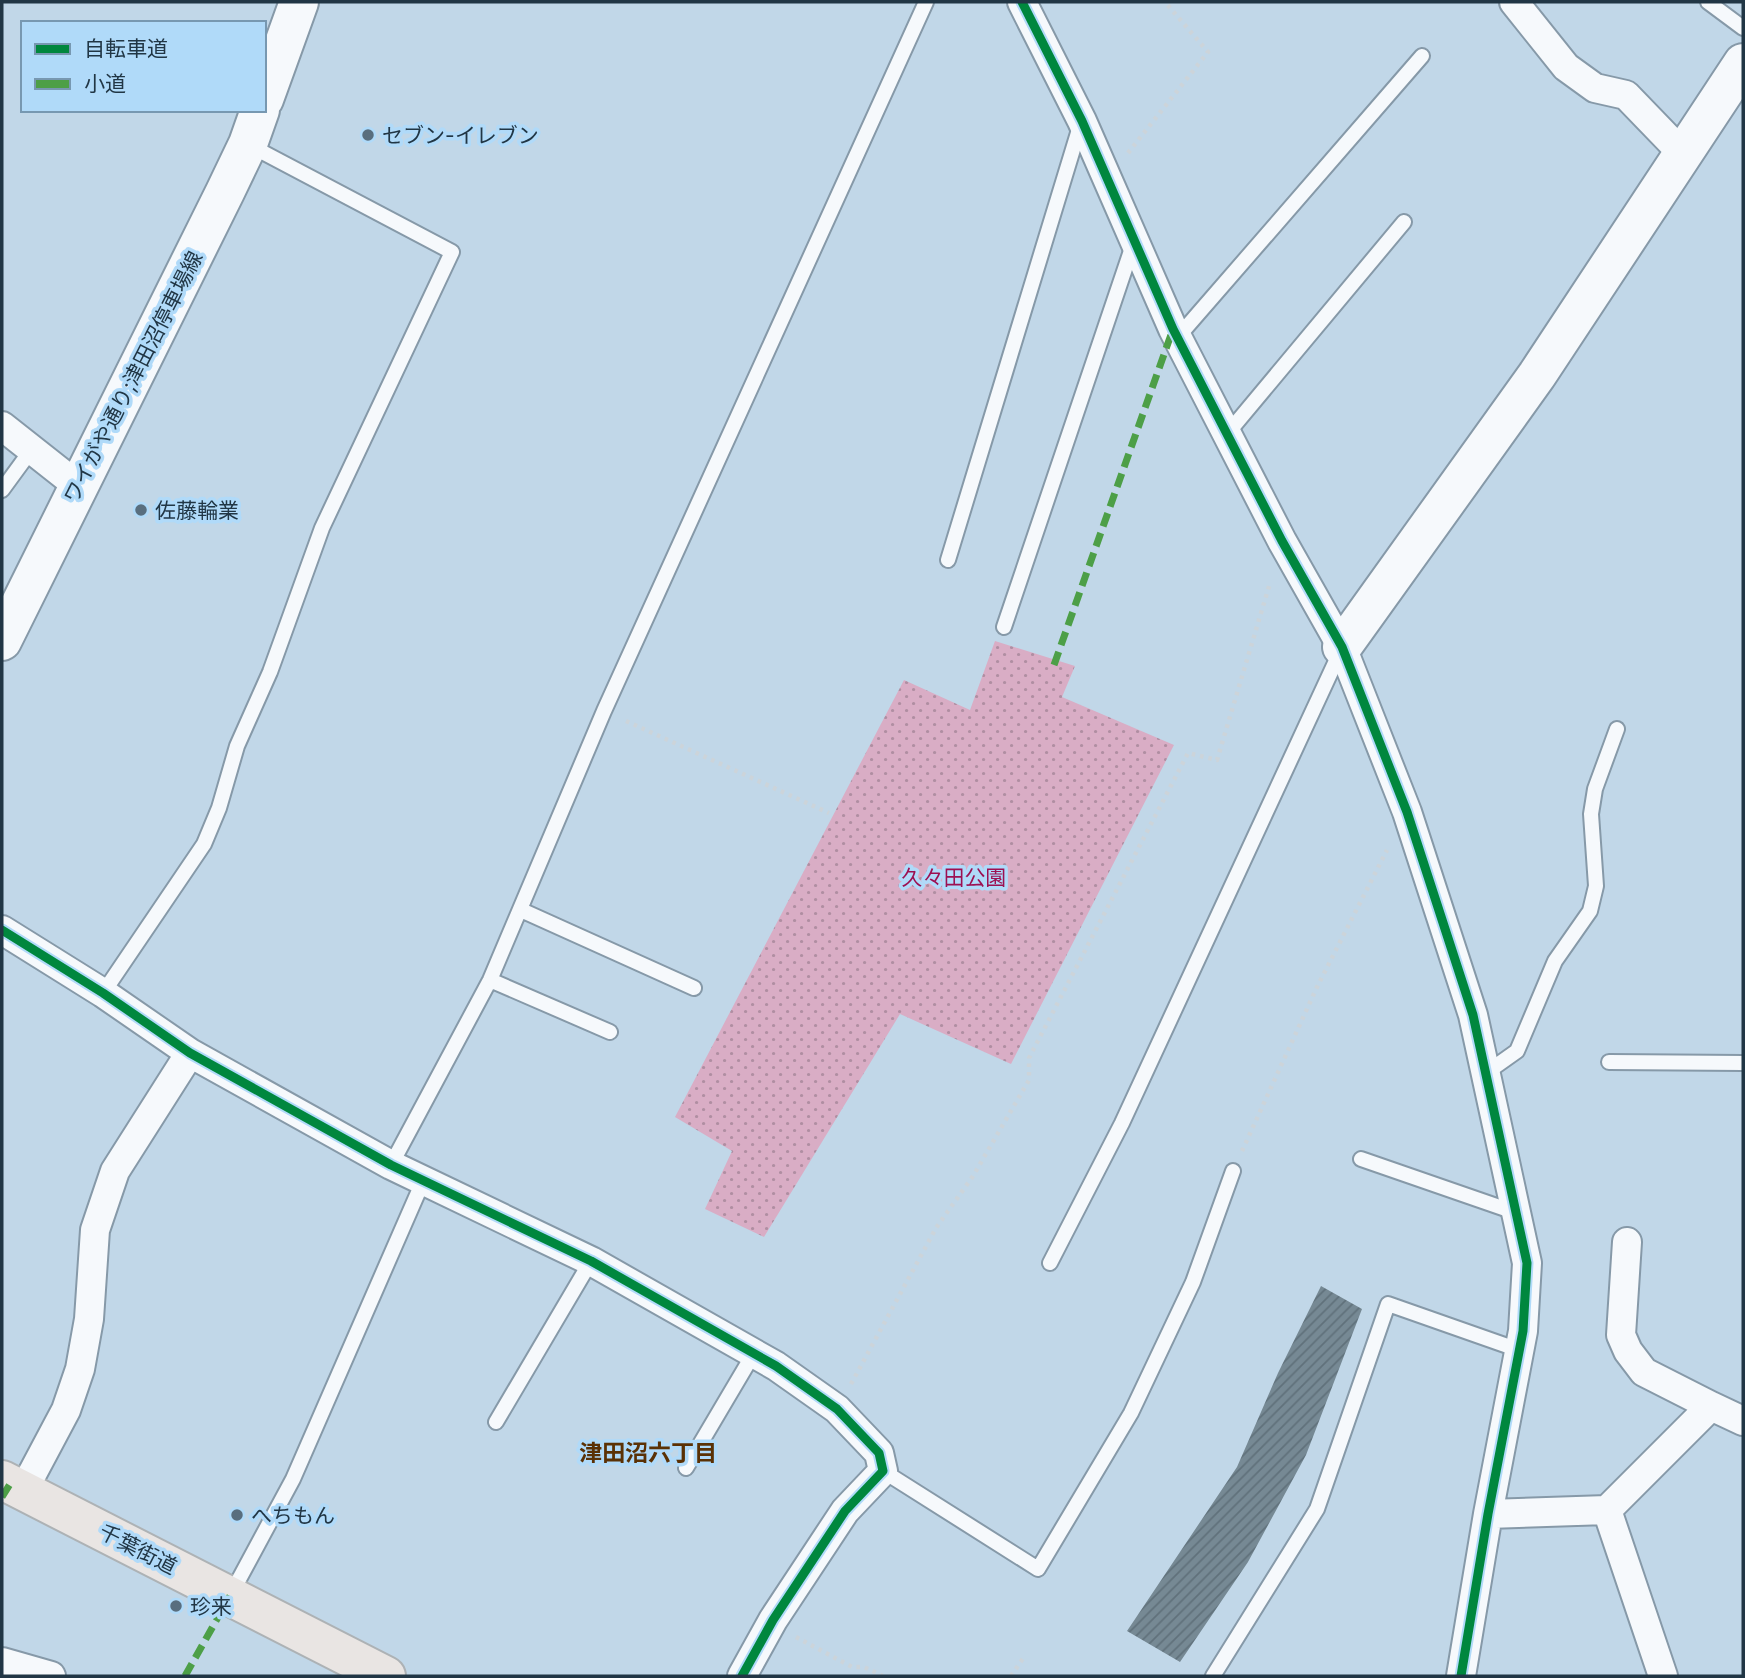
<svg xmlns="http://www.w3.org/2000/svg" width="1745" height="1678" viewBox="0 0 1745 1678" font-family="Inter,'Noto Sans JP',sans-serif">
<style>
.park{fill:url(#park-dots)}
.building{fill:url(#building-hatch)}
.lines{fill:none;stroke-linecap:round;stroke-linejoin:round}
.lane-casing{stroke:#8699a8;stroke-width:18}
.street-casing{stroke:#8699a8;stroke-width:32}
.secondary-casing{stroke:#8699a8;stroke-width:42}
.highway-casing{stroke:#adb2b5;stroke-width:42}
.path{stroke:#ccd4da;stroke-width:4.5;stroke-dasharray:3.5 5;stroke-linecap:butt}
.lane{stroke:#f6f9fc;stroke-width:14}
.street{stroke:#f6f9fc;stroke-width:28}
.secondary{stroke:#f6f9fc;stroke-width:38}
.highway{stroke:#e9e5e3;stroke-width:38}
.quiet{stroke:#4d9f47;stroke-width:7;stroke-dasharray:14 7;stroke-linecap:butt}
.cycleway-casing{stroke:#b0daf9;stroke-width:13}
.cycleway{stroke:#00873e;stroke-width:9}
.poi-dot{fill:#596e7e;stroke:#b0daf9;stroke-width:2.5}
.labels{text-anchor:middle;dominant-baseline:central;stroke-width:7;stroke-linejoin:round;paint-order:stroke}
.poi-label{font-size:21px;fill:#213645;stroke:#b0daf9;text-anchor:start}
.street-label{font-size:21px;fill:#213645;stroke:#b0daf9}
.park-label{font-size:21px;fill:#9d1052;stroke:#b0daf9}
.neighbourhood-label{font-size:23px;font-weight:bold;fill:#5a3105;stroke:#b0daf9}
</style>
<defs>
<pattern id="park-dots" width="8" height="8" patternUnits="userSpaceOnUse" patternTransform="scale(1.75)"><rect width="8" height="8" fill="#d9adc5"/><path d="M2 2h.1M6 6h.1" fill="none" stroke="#b08ea2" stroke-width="1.8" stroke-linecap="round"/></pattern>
<pattern id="building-hatch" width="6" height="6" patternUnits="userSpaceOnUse" patternTransform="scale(1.75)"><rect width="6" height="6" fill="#768994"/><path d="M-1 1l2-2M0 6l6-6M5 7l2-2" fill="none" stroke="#60717b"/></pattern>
</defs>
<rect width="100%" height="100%" fill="#c1d7e8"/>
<path class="park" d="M 995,641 L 1075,666 L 1062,697 L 1174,745 L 1011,1064 L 900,1014 L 764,1237 L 705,1209 L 732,1151 L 675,1117 L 904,680 L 970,710 Z"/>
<path class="building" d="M 1321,1286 L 1362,1309 L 1306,1455 L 1248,1562 L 1180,1662 L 1127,1631 L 1237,1467 L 1278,1373 Z"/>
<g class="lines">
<defs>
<path id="lane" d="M 1708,2 L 1743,28
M 1177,338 L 1422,56
M 1227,434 L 1404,222
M 2,490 L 32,449
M 948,560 L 1081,123
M 1004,627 L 1133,245
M 521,910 L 694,988
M 490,980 L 610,1032
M 103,993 L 204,844 L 219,808 L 237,746 L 270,672 L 322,528 L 452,252 L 249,145
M 1609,1062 L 1743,1063
M 1486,1073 L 1517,1051 L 1555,961 L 1590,911 L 1596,886 L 1591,814 L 1595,789 L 1617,729
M 1361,1159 L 1517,1213
M 391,1165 L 490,980 L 604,711 L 926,2
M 1050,1263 L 1122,1123 L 1342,648
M 496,1422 L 591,1261
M 686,1468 L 754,1353
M 883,1471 L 1038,1569 L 1131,1413 L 1193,1282 L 1233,1171
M 230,1596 L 293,1479 L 424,1179
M 1213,1676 L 1317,1509 L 1388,1304 L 1519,1350"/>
<path id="street" d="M 1022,2 L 1082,121 L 1173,329 L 1282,541 L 1342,647 L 1407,812 L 1473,1015 L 1527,1263 L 1523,1331 L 1488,1514 L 1461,1676
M 1514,2 L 1566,67 L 1595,88 L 1626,95 L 1683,154
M 2,426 L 78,486
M 2,930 L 103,993 L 190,1053 L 391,1165 L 591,1261 L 776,1366 L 837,1409 L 879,1453 L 883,1471 L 845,1511 L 773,1620 L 742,1676
M 1627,1242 L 1621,1335 L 1628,1351 L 1644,1372 L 1711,1406
M 23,1491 L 66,1410 L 80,1369 L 89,1319 L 95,1230 L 115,1171 L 190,1053
M 1607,1510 L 1663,1676
M 1488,1514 L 1607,1510 L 1711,1406 L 1743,1421
M 2,1662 L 51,1676"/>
<path id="secondary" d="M 264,99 L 299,2
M 2,641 L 225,192 L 248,144 L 260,110
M 1342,647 L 1537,375 L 1743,63"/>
<path id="highway" d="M 2,1480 L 386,1676"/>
</defs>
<use href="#lane" class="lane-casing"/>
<use href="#street" class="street-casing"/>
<use href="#secondary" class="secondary-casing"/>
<use href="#highway" class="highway-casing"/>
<path class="path" d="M 1128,153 L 1208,52 L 1165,2
M 626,721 L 829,813
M 1242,1151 L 1317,987 L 1387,850
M 851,1384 L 936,1228 L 973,1176 L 1029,1080 L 1029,1058 L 1188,753 L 1217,760 L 1270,583
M 796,1637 L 852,1667 L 864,1667 L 883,1676
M 1011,1676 L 1024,1657"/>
<use href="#lane" class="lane"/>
<use href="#street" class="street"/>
<use href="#secondary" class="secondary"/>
<use href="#highway" class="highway"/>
<path class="quiet" d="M 1054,665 L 1173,329
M 2,1497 L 10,1484
M 185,1676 L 230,1596"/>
<defs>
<path id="cycleway" d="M 1022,2 L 1082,121 L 1173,329 L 1282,541 L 1342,647 L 1407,812 L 1473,1015 L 1527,1263 L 1523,1331 L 1488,1514 L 1461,1676
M 2,930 L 103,993 L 190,1053 L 391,1165 L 591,1261 L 776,1366 L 837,1409 L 879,1453 L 883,1471 L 845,1511 L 773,1620 L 742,1676"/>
</defs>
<use href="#cycleway" class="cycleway-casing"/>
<use href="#cycleway" class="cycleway"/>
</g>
<g class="poi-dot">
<circle cx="368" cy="135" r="7"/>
<circle cx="141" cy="510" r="7"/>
<circle cx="237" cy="1515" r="7"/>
<circle cx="176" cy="1606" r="7"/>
</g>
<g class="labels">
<g class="poi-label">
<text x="382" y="135">セブン-イレブン</text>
<text x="155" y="510">佐藤輪業</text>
<text x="251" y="1515">へちもん</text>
<text x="190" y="1606">珍来</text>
</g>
<g class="street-label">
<text transform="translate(133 377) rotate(-63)">ワイがや通り;津田沼停車場線</text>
<text transform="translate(138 1549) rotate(27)">千葉街道</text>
</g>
<g class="park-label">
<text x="954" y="877">久々田公園</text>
</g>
<g class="neighbourhood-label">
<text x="648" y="1453">津田沼六丁目</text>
</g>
</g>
<rect width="1745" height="1678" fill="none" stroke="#213645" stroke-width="7"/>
<rect x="21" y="21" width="245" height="91" fill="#b0daf9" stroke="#7798b1" stroke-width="2"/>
<rect x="35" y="44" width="35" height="10" fill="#00873e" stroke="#7798b1" stroke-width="2"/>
<text x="84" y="56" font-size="21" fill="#213645">自転車道</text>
<rect x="35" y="79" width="35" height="10" fill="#4d9f47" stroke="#7798b1" stroke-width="2"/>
<text x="84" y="91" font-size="21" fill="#213645">小道</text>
</svg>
